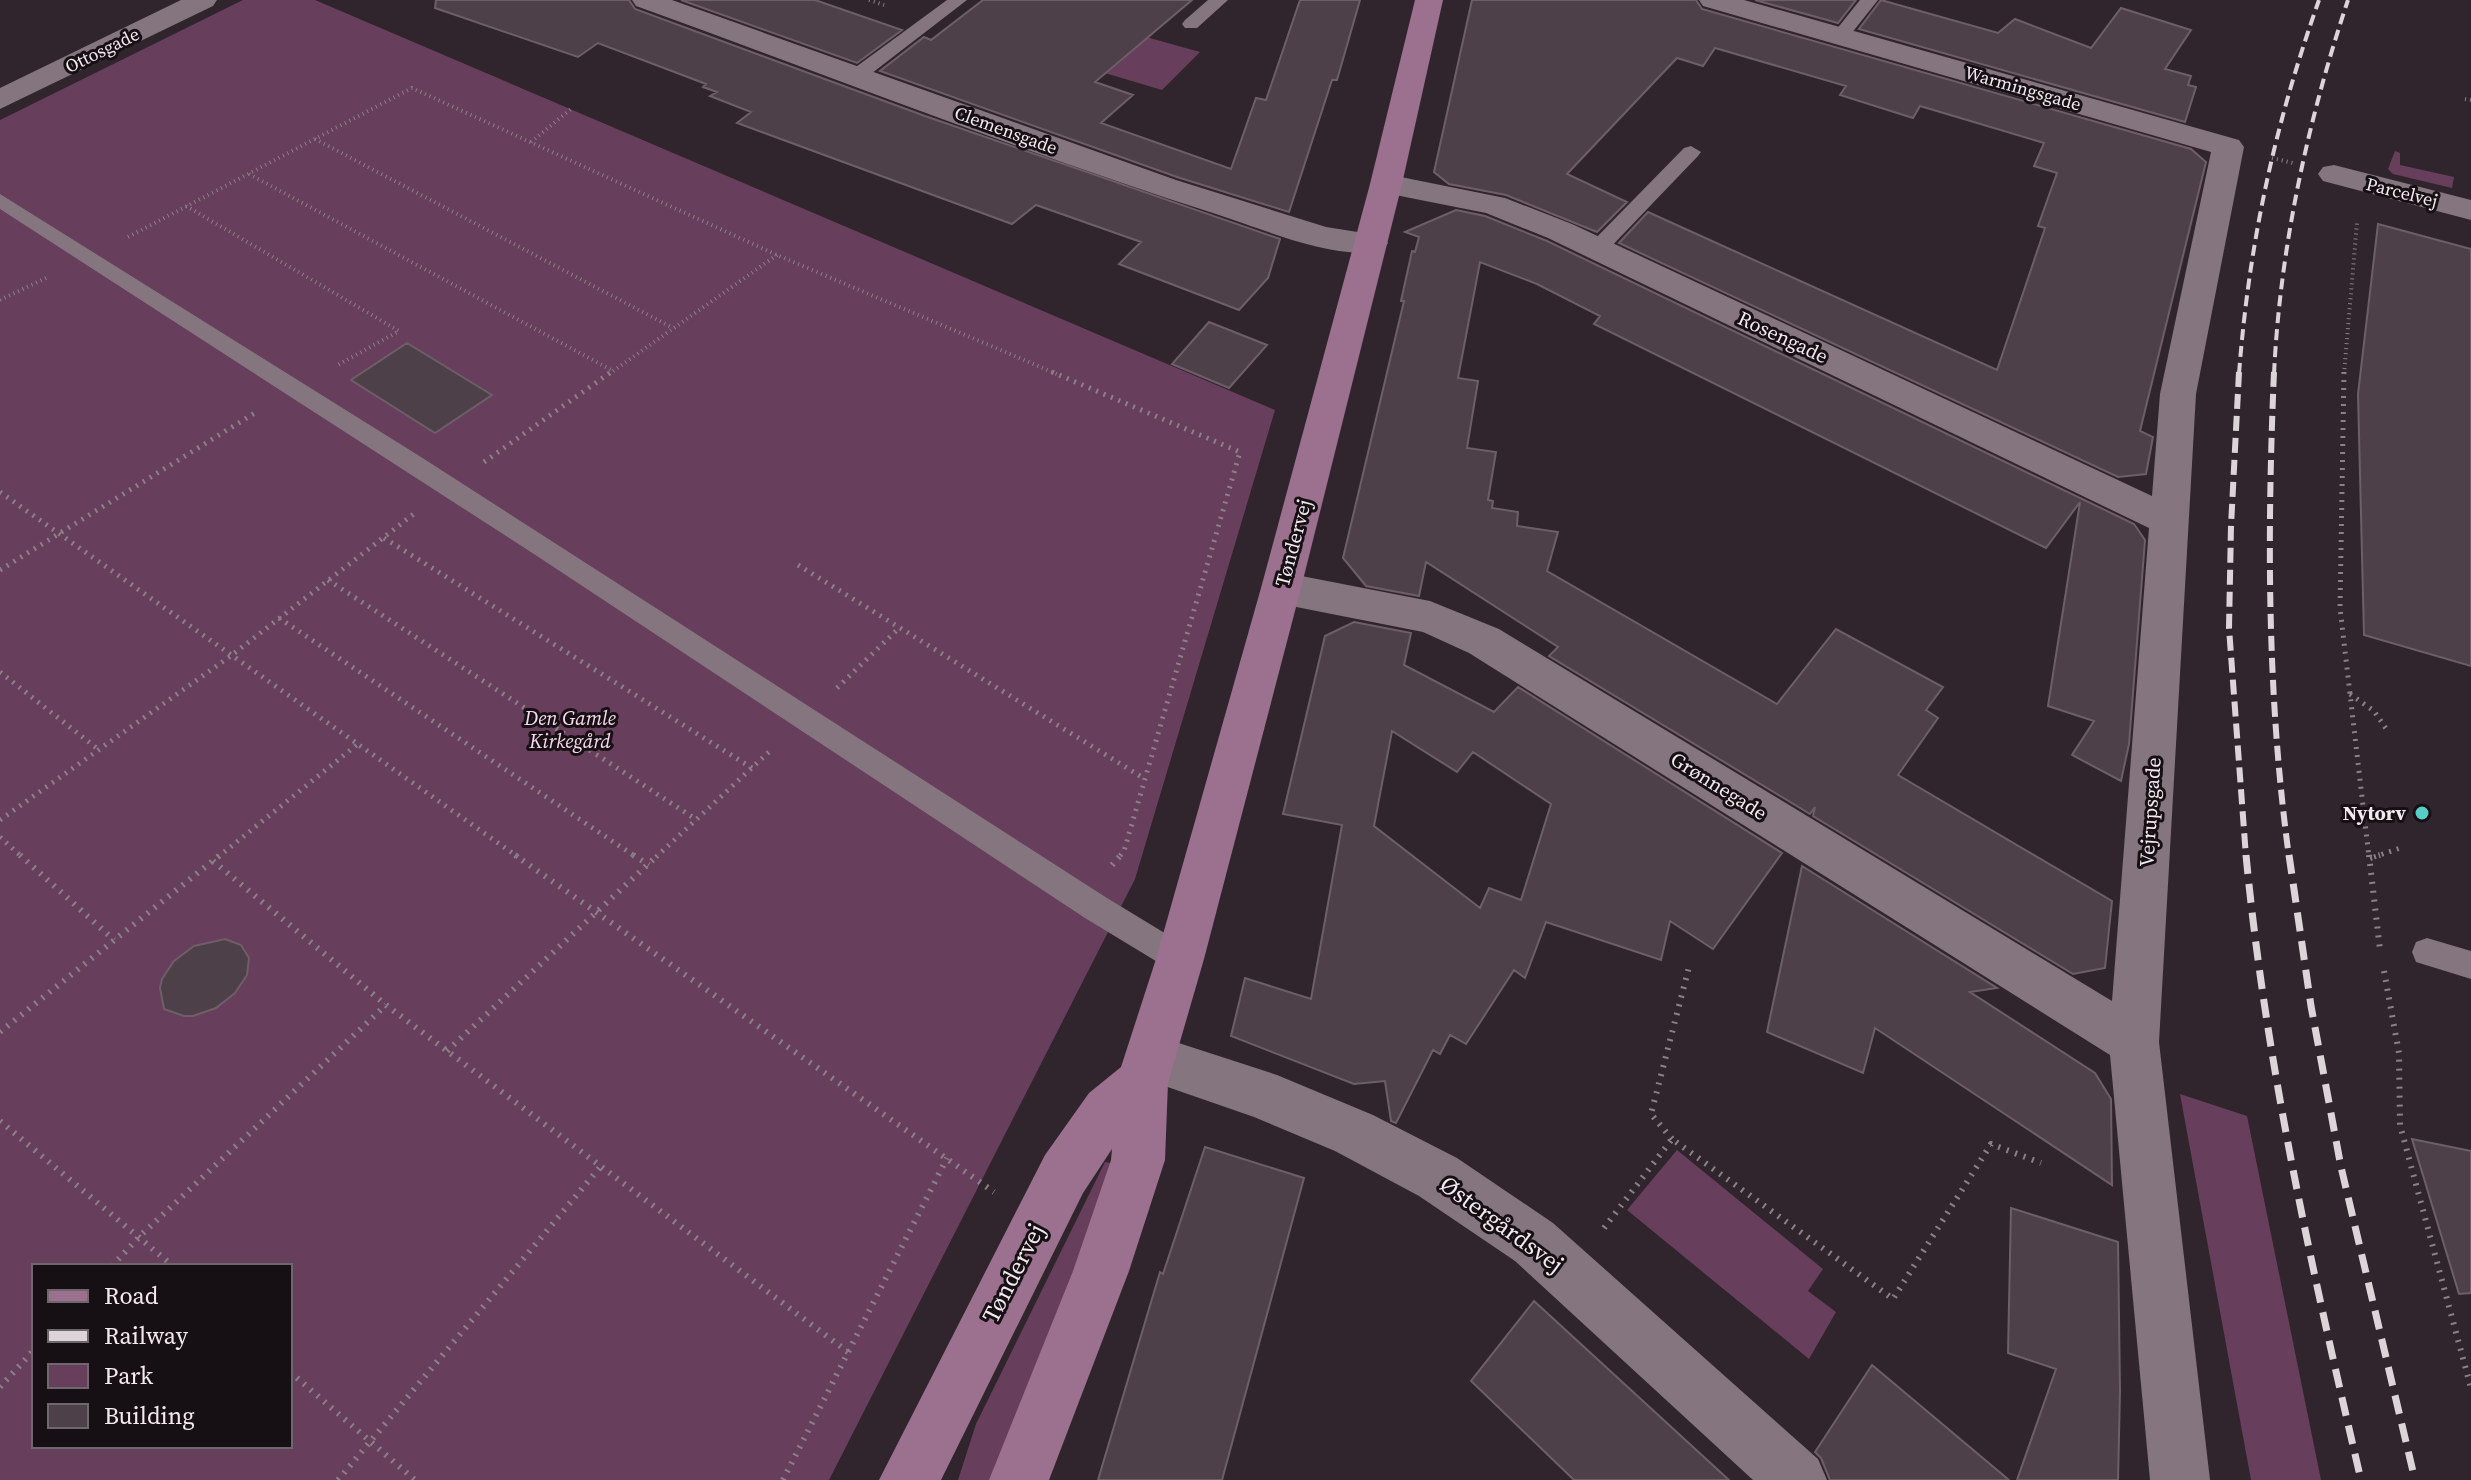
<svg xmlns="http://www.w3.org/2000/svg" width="2471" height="1480" viewBox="0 0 2471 1480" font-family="'Source Serif 4',serif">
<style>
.green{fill:#673e5b;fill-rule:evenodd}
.building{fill:#4e4049;stroke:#6d5e68;stroke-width:2;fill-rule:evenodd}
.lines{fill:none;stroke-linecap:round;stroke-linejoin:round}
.path-far2{stroke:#8b8087;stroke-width:4;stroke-dasharray:1 4;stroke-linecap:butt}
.path-far1{stroke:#8b8087;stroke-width:5;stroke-dasharray:2 6;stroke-linecap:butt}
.path{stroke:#8b8087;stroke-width:6;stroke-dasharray:2 7;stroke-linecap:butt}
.lane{fill:#84757f;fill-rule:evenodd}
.street{fill:#84757f;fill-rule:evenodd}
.secondary{fill:#9c708f;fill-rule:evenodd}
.rail-far2{stroke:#ddd4da;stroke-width:4;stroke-dasharray:11 6;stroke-linecap:butt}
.rail-far1{stroke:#ddd4da;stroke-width:6;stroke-dasharray:15 7;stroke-linecap:butt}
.rail{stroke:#ddd4da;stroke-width:7;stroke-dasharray:19 10;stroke-linecap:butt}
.poi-dot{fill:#55cec5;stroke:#161014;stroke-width:3}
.labels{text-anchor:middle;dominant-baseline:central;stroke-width:6;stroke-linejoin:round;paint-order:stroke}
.far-street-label{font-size:18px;fill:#f3eaf0;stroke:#161014}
.street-label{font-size:20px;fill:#f3eaf0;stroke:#161014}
.park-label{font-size:20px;font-style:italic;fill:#f8d8ed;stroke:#161014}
.poi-label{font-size:20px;font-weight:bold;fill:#f3eaf0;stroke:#161014;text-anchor:end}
.near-street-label{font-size:24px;fill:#f3eaf0;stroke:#161014}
</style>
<rect width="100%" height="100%" fill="#31252d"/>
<path class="green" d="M 243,0 L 315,0 L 1275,410 L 1135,879 L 829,1480 L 0,1480 L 0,120 ZM 34,1266 L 290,1266 L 290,1446 L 34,1446 Z
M 951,27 L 1110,27 L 1200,52 L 1162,90 Z
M 2395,151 L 2400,153 L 2400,165 L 2454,177 L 2452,188 L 2393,174 L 2388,169 Z
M 2180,1094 L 2247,1116 L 2321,1480 L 2251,1480 Z
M 1677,1150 L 1823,1269 L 1808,1291 L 1836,1312 L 1809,1359 L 1627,1210 Z
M 1105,1162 L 1115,1164 L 997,1480 L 958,1480 L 976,1424 Z"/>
<path class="building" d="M 436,0 L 629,0 L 635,9 L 925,116 L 1280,239 L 1268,278 L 1239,310 L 1119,264 L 1141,242 L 1036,205 L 1012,224 L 737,123 L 751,112 L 710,96 L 717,92 L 703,87 L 706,84 L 598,43 L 578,57 L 435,8 Z
M 681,0 L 815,0 L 902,30 L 857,63 Z
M 983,0 L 1192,0 L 1095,82 L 1133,95 L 1101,123 L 1231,169 L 1256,98 L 1266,100 L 1300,0 L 1360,0 L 1337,80 L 1332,80 L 1289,212 L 1177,177 L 880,71 L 924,37 L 931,40 Z
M 1472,0 L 1696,0 L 1702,9 L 2191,149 L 2206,162 L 2140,431 L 2153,437 L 2146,474 L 2118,477 L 1619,243 L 1648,212 L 1997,370 L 2045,228 L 2038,226 L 2057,173 L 2034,166 L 2044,143 L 1920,106 L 1913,118 L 1840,95 L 1846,86 L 1715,48 L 1703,66 L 1677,58 L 1567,174 L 1627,202 L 1597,232 L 1506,195 L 1449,184 L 1434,172 Z
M 1755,0 L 1856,0 L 1838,23 Z
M 1881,0 L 1998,33 L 2015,19 L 2091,48 L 2121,8 L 2191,30 L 2165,69 L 2191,76 L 2188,85 L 2196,87 L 2185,122 L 1859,29 Z
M 1456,210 L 1485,216 L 1547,241 L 2134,524 L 2145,540 L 2129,744 L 2121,781 L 2072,755 L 2094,721 L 2048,706 L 2080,502 L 2046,548 L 1594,324 L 1600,316 L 1537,284 L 1480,262 L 1458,378 L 1478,381 L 1467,448 L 1496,452 L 1488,500 L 1493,501 L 1492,508 L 1518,512 L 1517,526 L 1558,532 L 1547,571 L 1777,704 L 1836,629 L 1943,687 L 1926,710 L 1938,718 L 1898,775 L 2112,901 L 2105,968 L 2073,974 L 1813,816 L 1815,807 L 1810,814 L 1549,656 L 1558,647 L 1426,562 L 1419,596 L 1366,586 L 1343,558 L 1404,301 L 1401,301 L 1412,251 L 1415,252 L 1419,237 L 1405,232 Z
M 2378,224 L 2471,249 L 2471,666 L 2364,635 L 2358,394 Z
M 1209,322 L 1267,345 L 1229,388 L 1172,364 Z
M 407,343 L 492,395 L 435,433 L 351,380 Z
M 1354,622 L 1411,633 L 1404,665 L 1494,712 L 1518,687 L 1782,853 L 1713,949 L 1670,921 L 1661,960 L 1546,922 L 1525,978 L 1514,970 L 1466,1044 L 1450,1035 L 1440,1054 L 1433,1050 L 1396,1123 L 1391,1121 L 1385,1081 L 1354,1084 L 1231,1036 L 1245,978 L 1311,999 L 1342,825 L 1283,814 L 1325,636 ZM 1392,731 L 1457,772 L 1473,752 L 1551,804 L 1521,900 L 1489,888 L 1480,908 L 1374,826 Z
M 1802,866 L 1997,988 L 1970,992 L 2095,1073 L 2111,1099 L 2112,1185 L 1875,1028 L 1863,1073 L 1767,1032 Z
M 225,939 L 241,945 L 249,958 L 247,975 L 235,993 L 216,1008 L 193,1016 L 184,1016 L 164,1009 L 160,988 L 162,979 L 174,961 L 194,946 Z
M 2412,1139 L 2471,1151 L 2471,1293 L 2459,1294 Z
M 1205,1147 L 1304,1178 L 1222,1480 L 1098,1480 L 1160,1272 L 1163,1274 Z
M 2011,1208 L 2118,1242 L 2120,1391 L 2118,1480 L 2017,1480 L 2056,1369 L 2008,1353 Z
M 1534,1301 L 1729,1480 L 1574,1480 L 1471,1381 Z
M 1872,1365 L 2009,1480 L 1830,1480 L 1821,1458 L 1815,1452 Z"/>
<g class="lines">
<path class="path-far2" d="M 869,0 L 884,5
M 2465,99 L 2471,100
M 315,139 L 673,328
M 531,142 L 571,109
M 2272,158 L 2293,163
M 249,174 L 613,371
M 186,206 L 399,331 L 336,366
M 128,237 L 412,88 L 777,255 L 1057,374
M 0,300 L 48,277
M 609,374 L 777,255
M 2344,374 L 2357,223"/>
<path class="path-far1" d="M 1052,372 L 1240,452 L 1124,851 L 1119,857
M 2344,372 L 2340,608 L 2369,857
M 484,462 L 611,372
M 0,492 L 518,857
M 384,538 L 752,768
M 798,565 L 1145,779
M 0,570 L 258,411
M 328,580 L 697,820
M 279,618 L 636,857
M 0,672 L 99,750
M 837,688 L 899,628
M 2350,694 L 2374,711 L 2389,733
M 0,820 L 232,655 L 415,513
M 0,837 L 22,857
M 218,857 L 359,743
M 656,857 L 771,750
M 2374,857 L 2403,847"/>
<path class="path" d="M 20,855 L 114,940
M 515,855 L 994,1192
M 633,855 L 649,865
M 2369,855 L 2380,950
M 2370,858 L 2380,855
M 213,861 L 386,1005 L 848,1352
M 1112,865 L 1121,855
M 2384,971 L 2399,1053 L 2400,1125 L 2471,1388
M 0,1032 L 220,855
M 447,1051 L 658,855
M 0,1121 L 173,1266
M 1672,1139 L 1651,1114 L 1689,967
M 1604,1228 L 1672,1139 L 1893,1299 L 1991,1144 L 2041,1163
M 112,1266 L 140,1236 L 386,1005
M 290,1372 L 415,1480
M 0,1387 L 34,1350
M 338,1480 L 601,1166
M 783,1480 L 947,1158"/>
<path class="lane" d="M 947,0 L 967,0 L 863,80 L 849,80 L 847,76 L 849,72 Z
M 1208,0 L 1228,0 L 1197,28 L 1185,28 L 1182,24 L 1185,20 Z
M 1860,0 L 1878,0 L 1847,39 L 1835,39 L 1832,35 Z
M 1691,146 L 1701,152 L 1698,156 L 1604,254 L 1590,254 L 1586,249 L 1590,244 L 1684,148 Z
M 0,194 L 421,457 L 1107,898 L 1191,949 L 1196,959 L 1191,969 L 1180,973 L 1169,969 L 1085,918 L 540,558 L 0,209 Z
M 2427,938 L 2471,951 L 2471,979 L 2416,962 L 2412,952 L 2416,942 Z"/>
<path class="street" d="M 181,0 L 217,0 L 213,6 L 0,109 L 0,88 Z
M 632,0 L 672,0 L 1176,180 L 1326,227 L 1383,236 L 1388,243 L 1383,250 C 1337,262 1263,229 1219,215 C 1022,152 830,76 636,6 Z
M 1699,0 L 1744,0 L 2239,140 L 2244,147 L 2196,394 L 2159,1042 L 2210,1480 L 2150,1480 L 2110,1055 L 1469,653 L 1423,632 L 1281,604 L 1267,599 L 1261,588 L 1267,577 L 1281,572 L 1430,601 L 1499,629 L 2112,1001 L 2149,528 L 1548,238 L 1486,213 L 1375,191 L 1370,184 L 1375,177 L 1386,174 L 1505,198 L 1572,224 L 2152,496 L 2160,394 L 2211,152 L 1703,6 Z
M 2334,165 L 2471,200 L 2471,220 L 2323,181 L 2318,174 L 2323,167 Z
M 1151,1034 L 1277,1075 L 1373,1115 L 1457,1158 L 1553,1223 L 1818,1459 L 1827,1480 L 1753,1480 L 1515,1261 L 1419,1196 L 1335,1151 L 1254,1117 L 1133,1075 L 1126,1058 L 1133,1041 Z"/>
<path class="secondary" d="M 1415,0 L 1443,0 L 1402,184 L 1301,588 L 1204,959 L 1168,1083 L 1165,1160 L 1129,1271 L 1049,1480 L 989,1480 L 1073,1271 L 1111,1160 L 1112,1149 L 1083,1193 L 941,1480 L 879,1480 L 1045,1155 L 1089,1093 L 1121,1067 L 1156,959 L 1261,588 L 1370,184 Z"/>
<path class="rail-far2" d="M 2239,374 C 2249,242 2275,124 2319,0
M 2274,374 C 2280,247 2308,120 2348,0"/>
<path class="rail-far1" d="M 2239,372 L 2231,526 L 2229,628 L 2246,857
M 2274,372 C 2267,534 2267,696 2289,857"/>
<path class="rail" d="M 2246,855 C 2266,1066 2313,1274 2361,1480
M 2289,855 L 2311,1006 L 2341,1167 L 2415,1480"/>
</g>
<circle class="poi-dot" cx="2422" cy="813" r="8"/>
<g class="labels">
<g class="far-street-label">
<text transform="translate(102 50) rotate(-26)">Ottosgade</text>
<text transform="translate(2023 88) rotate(16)">Warmingsgade</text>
<text transform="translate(1006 130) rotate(20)">Clemensgade</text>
<text transform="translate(2402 192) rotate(14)">Parcelvej</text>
</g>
<g class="street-label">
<text transform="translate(1783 337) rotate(25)">Rosengade</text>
<text transform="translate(1293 543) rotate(-75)">Tøndervej</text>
<text transform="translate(1719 786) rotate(32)">Grønnegade</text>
<text transform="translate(2150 812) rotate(-86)">Vejrupsgade</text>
</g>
<g class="park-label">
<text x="570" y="718">Den Gamle<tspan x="570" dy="23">Kirkegård</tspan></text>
</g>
<g class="poi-label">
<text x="2406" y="813">Nytorv</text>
</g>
<g class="near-street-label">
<text transform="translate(1502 1224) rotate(36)">Østergårdsvej</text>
<text transform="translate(1013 1273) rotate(-63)">Tøndervej</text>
</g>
</g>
<rect x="32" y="1264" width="260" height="184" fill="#161014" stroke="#6e676c" stroke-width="2"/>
<rect x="48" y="1290" width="40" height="12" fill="#9c708f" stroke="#6e676c" stroke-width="2"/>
<text x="104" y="1304" font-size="24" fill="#f3eaf0">Road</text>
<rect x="48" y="1330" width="40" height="12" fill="#ddd4da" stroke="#6e676c" stroke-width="2"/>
<text x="104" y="1344" font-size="24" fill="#f3eaf0">Railway</text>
<rect x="48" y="1364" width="40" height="24" fill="#673e5b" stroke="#6e676c" stroke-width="2"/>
<text x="104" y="1384" font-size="24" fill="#f3eaf0">Park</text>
<rect x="48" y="1404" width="40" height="24" fill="#4e4049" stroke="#6e676c" stroke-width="2"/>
<text x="104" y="1424" font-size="24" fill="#f3eaf0">Building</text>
</svg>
